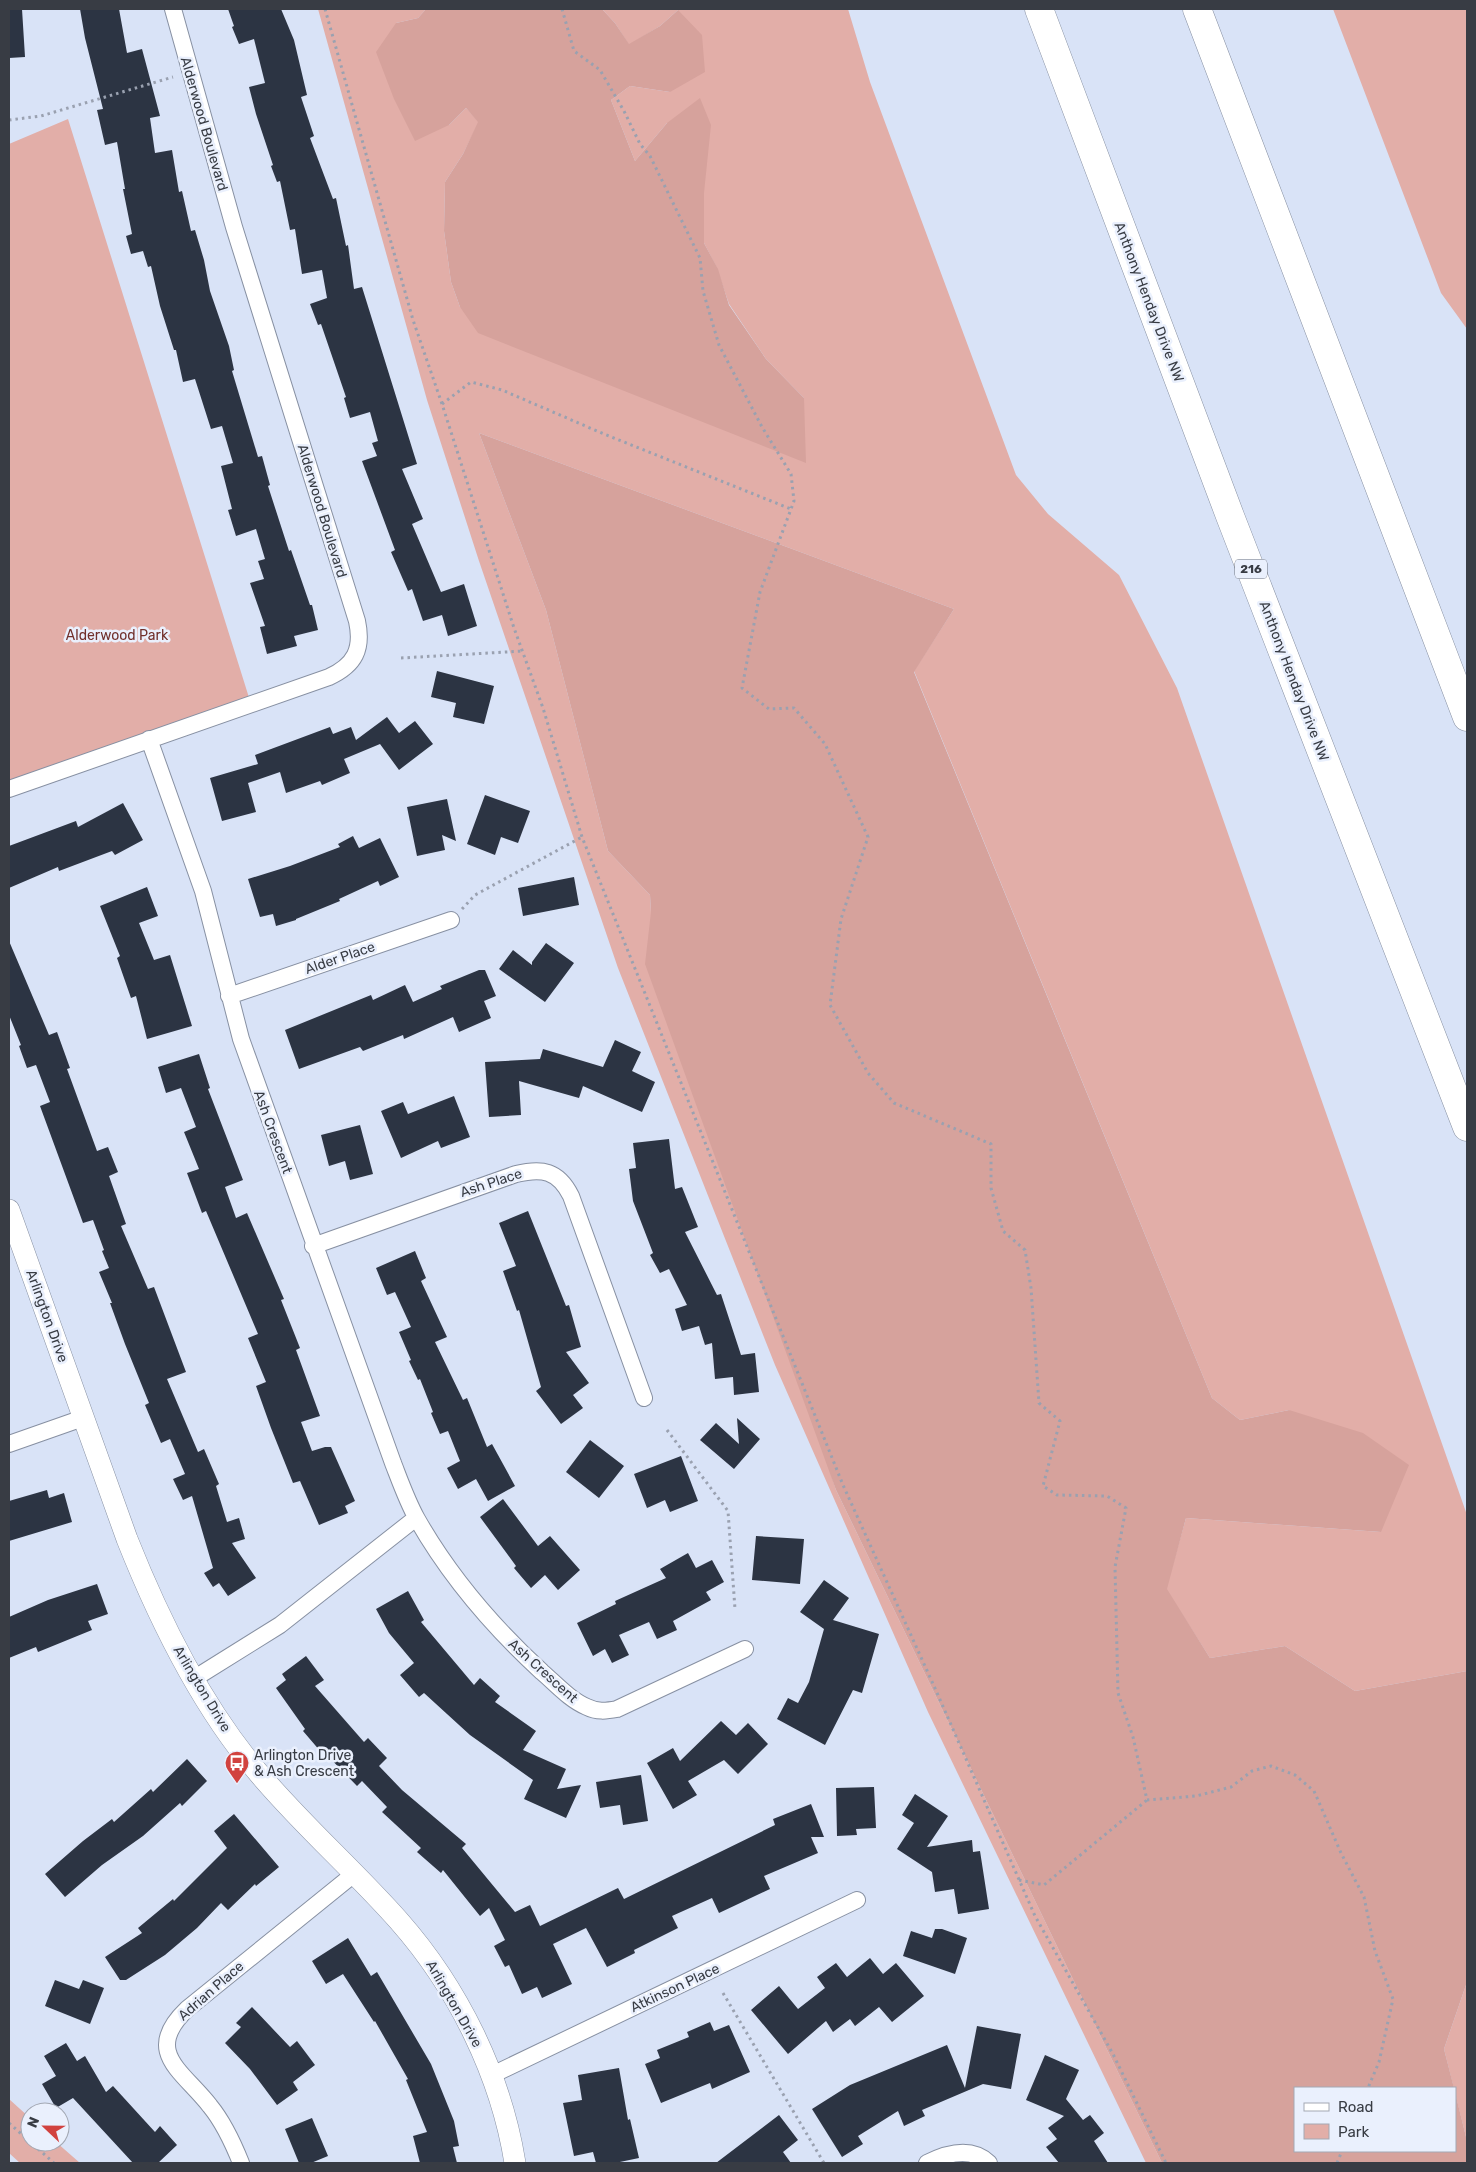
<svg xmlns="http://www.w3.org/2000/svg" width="1476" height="2172" viewBox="0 0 1476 2172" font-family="Rubik,sans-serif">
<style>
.green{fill:#e2aea8}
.forest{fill:#d6a29c}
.building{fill:#2c3443}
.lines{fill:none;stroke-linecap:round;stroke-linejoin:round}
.minor-casing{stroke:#8790a2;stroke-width:18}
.tertiary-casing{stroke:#8790a2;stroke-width:22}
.motorway-casing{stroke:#8790a2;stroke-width:29}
.path{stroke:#9aa1b0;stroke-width:3;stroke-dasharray:2.5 4;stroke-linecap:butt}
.minor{stroke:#fff;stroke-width:16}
.tertiary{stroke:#fff;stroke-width:21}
.motorway{stroke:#fff;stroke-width:28}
.labels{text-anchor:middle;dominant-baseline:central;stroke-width:5;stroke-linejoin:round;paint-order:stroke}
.shield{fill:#eaf0fd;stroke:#6d727c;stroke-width:1}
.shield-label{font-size:12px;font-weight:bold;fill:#383c44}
.street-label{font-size:14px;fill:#383c44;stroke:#eaf0fd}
.park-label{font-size:14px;fill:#71302c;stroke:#eaf0fd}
.poi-label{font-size:14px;fill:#383c44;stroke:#eaf0fd;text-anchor:start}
</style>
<rect width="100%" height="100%" fill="#d9e3f7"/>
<path class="green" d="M 318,9 L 426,9 L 418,18 L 396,23 L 449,125 L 466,108 L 479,122 L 463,154 L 445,182 L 444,231 L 451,282 L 460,307 L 804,398 L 766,359 L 729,304 L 716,266 L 704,243 L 704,193 L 667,123 L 635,161 L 611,100 L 630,86 L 670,92 L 678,10 L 660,26 L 629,45 L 615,23 L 602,9 L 848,9 L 870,82 L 1016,475 L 1048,514 L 1119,575 L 1177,688 L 1467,1515 L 1467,1671 L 1355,1691 L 1285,1646 L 1210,1658 L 1166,1589 L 1186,1518 L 1381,1532 L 1289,1410 L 1240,1420 L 1212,1398 L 914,671 L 954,609 L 479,433 L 546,610 L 608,851 L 650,895 L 651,912 L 836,1490 L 1162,2163 L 1146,2163 L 928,1712 L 775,1365 L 618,968 L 479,561 L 427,400 Z
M 1333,9 L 1467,9 L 1467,329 L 1441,293 Z
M 68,119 L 251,704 L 9,789 L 9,144 Z
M 1467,1982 L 1467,2141 L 1444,2049 Z
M 9,2099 L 30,2118 L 30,2142 L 56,2142 L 80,2163 L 20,2163 L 9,2153 Z"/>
<path class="forest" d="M 426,9 L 602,9 L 615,23 L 629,44 L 660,26 L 678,10 L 702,35 L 705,72 L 670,92 L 630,86 L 611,100 L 635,161 L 667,123 L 700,98 L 711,125 L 704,193 L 704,243 L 718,269 L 729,305 L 766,359 L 804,398 L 806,463 L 478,333 L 460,307 L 451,282 L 444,231 L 445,182 L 463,154 L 478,122 L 466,108 L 449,125 L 415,141 L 394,99 L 376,52 L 396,23 L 418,18 Z
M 479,433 L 954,609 L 914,672 L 1212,1398 L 1240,1420 L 1289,1410 L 1363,1433 L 1409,1465 L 1381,1532 L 1186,1518 L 1167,1589 L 1210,1658 L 1285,1646 L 1355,1691 L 1467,1671 L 1467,1982 L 1444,2049 L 1454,2088 L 1295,2088 L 1295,2151 L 1455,2151 L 1455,2092 L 1467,2141 L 1467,2163 L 1162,2163 L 836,1490 L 645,964 L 651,912 L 650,895 L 608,851 L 546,610 Z"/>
<path class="building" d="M 9,9 L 22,9 L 25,57 L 9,58 Z
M 80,9 L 119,9 L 127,53 L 142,49 L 160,116 L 150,118 L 155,153 L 172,150 L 179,192 L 182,191 L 191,231 L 195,230 L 204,260 L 210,291 L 229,346 L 234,370 L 232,371 L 258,457 L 262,456 L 270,485 L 268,486 L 289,551 L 291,550 L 310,605 L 312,605 L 318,630 L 294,636 L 297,646 L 267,654 L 260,627 L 265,626 L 250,583 L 264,579 L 258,561 L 265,559 L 256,529 L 236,536 L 228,510 L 232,509 L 221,466 L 233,463 L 222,426 L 211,429 L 195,379 L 183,382 L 176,350 L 174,350 L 160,306 L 151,266 L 148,267 L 143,251 L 131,254 L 126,236 L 132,234 L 123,189 L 125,189 L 117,142 L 105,145 L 97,110 L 103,109 L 85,38 Z
M 228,9 L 281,9 L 294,40 L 307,95 L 301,97 L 314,136 L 310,138 L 333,199 L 336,198 L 346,246 L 348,245 L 354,289 L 362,287 L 417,464 L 402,469 L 423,519 L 412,524 L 441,592 L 464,584 L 477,626 L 448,636 L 442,615 L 423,621 L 412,589 L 408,591 L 391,552 L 395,550 L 362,461 L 377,456 L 372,443 L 378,441 L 370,412 L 350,418 L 344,398 L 346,397 L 321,324 L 318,325 L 310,304 L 327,298 L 322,270 L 302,274 L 295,229 L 290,230 L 280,181 L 277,182 L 271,166 L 273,165 L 256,114 L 249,87 L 265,83 L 254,39 L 239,44 L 232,27 L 234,26 Z
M 437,671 L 494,686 L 484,724 L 453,717 L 456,703 L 431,697 Z
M 387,717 L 399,733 L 415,721 L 433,744 L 399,770 L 380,744 L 344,759 L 350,773 L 322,785 L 320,781 L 286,793 L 280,772 L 248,783 L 256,812 L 222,821 L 210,778 L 258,764 L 255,755 L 330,727 L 333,734 L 351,727 L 356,740 Z
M 485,795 L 530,811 L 518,843 L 501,837 L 495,855 L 467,844 Z
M 447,799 L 456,841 L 442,835 L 445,850 L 417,856 L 407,807 Z
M 123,803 L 143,840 L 115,855 L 112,851 L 59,871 L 58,867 L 9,888 L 9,846 L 76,821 L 78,827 Z
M 353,836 L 359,848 L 380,838 L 399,877 L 380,886 L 378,881 L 339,899 L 340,901 L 296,919 L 296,920 L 276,926 L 273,914 L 260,917 L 248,879 L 290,866 L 340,847 L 338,844 Z
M 574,877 L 579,905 L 523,916 L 518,888 Z
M 147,887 L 158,916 L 139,923 L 154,960 L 170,955 L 192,1026 L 147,1039 L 136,996 L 131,998 L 117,958 L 120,956 L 100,906 Z
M 9,941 L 49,1035 L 57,1032 L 70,1068 L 67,1069 L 97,1151 L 108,1147 L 118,1172 L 109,1176 L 126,1224 L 121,1226 L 148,1289 L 154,1287 L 186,1372 L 167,1379 L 198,1452 L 204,1449 L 219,1484 L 216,1486 L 227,1522 L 239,1518 L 245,1539 L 232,1543 L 256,1578 L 228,1596 L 219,1583 L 213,1587 L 204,1573 L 213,1568 L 192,1496 L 183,1500 L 173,1479 L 185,1474 L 170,1439 L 161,1443 L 145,1405 L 149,1403 L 125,1344 L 110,1303 L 112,1303 L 99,1272 L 109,1268 L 102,1251 L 104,1250 L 93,1220 L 83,1223 L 40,1106 L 50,1102 L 36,1065 L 27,1068 L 19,1046 L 21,1045 L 9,1015 Z
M 546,943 L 574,963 L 545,1002 L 499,969 L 513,950 L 532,965 L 532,962 Z
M 479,970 L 485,970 L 496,996 L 484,1001 L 491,1018 L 459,1032 L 453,1017 L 404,1039 L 403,1035 L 363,1051 L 360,1047 L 299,1069 L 285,1030 L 371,995 L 373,1000 L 405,985 L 413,1002 L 442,989 L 440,986 Z
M 615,1040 L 641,1052 L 632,1071 L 655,1082 L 642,1112 L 583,1086 L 579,1098 L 519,1081 L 521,1115 L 489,1117 L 485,1062 L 540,1059 L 543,1049 L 603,1067 Z
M 199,1054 L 210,1088 L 208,1089 L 243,1180 L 225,1187 L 236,1218 L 247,1213 L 284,1299 L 281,1300 L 300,1348 L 296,1350 L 320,1416 L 301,1422 L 312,1451 L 325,1447 L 331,1447 L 355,1501 L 345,1506 L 348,1513 L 319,1525 L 300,1481 L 293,1483 L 271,1428 L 256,1386 L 266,1382 L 248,1338 L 258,1334 L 206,1211 L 202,1213 L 187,1173 L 199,1169 L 184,1132 L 196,1127 L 181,1088 L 166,1093 L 158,1067 Z
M 454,1096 L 470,1137 L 441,1148 L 438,1141 L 401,1158 L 381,1111 L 403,1102 L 408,1114 Z
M 360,1125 L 373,1174 L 350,1180 L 345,1161 L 329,1166 L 321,1135 Z
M 669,1139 L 675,1189 L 682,1187 L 698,1227 L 685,1232 L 717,1295 L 721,1294 L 741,1355 L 755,1353 L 759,1392 L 734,1395 L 733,1377 L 715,1379 L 712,1343 L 705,1345 L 699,1326 L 682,1331 L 675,1309 L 687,1305 L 669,1269 L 660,1273 L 650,1255 L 653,1253 L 633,1201 L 629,1169 L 636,1168 L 633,1143 Z
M 528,1211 L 566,1306 L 569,1305 L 581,1347 L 566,1352 L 589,1383 L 573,1395 L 583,1408 L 561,1424 L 536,1391 L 541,1387 L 519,1310 L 517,1311 L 503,1271 L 516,1266 L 499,1223 Z
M 415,1251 L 426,1278 L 421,1281 L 447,1337 L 435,1342 L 463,1400 L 467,1398 L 487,1447 L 492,1444 L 515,1486 L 488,1501 L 476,1479 L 458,1489 L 447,1468 L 460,1461 L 448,1431 L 440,1434 L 431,1413 L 433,1412 L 420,1379 L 418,1380 L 409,1361 L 411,1360 L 399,1332 L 411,1327 L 395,1292 L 387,1295 L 376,1268 Z
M 737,1418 L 760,1439 L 734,1469 L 700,1440 L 716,1423 L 739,1444 Z
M 590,1440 L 624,1466 L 599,1498 L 566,1472 Z
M 681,1456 L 698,1501 L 670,1512 L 665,1500 L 647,1508 L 634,1474 Z
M 47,1490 L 49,1498 L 64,1493 L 72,1522 L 9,1541 L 9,1501 Z
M 503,1499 L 538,1546 L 550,1536 L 580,1570 L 558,1590 L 545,1575 L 531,1588 L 514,1568 L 516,1566 L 480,1517 Z
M 756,1536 L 804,1539 L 800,1584 L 752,1580 Z
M 688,1553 L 696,1568 L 712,1560 L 724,1582 L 706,1592 L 711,1600 L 673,1621 L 677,1630 L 657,1639 L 649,1622 L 619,1635 L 629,1655 L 612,1663 L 605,1649 L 593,1656 L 577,1623 L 616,1604 L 615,1601 L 666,1578 L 660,1569 Z
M 824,1580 L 849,1598 L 833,1620 L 879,1634 L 862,1693 L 853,1690 L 825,1745 L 777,1719 L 788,1698 L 798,1703 L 809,1682 L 824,1629 L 800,1612 Z
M 97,1584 L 108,1614 L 88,1621 L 92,1630 L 38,1652 L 36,1647 L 9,1658 L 9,1617 L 48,1600 Z
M 408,1591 L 424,1620 L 421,1622 L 474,1685 L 480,1678 L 500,1696 L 495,1702 L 536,1731 L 523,1750 L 566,1769 L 557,1789 L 581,1785 L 566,1818 L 524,1799 L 533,1780 L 470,1735 L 424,1693 L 419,1697 L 400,1675 L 414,1663 L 389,1633 L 376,1609 Z
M 306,1656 L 324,1680 L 315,1686 L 364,1742 L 368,1738 L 387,1758 L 379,1766 L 402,1790 L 466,1844 L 462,1848 L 515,1912 L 530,1905 L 540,1926 L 618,1888 L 624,1899 L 775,1825 L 773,1819 L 811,1804 L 824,1837 L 811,1837 L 818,1853 L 764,1876 L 770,1889 L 719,1913 L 712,1898 L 672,1916 L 678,1928 L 634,1950 L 635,1953 L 607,1967 L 586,1928 L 553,1944 L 572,1984 L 542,1998 L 537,1987 L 522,1994 L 509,1965 L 505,1967 L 494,1946 L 505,1940 L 489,1908 L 480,1916 L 443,1870 L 441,1873 L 417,1852 L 421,1848 L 382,1812 L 387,1807 L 362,1781 L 357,1786 L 322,1750 L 321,1752 L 303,1731 L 305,1729 L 276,1688 L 286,1680 L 282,1674 Z
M 721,1721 L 736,1735 L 748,1723 L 768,1744 L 738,1774 L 724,1760 L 688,1781 L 697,1795 L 673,1809 L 647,1763 L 673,1748 L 680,1761 Z
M 187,1759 L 207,1781 L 182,1806 L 180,1803 L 143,1836 L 102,1865 L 65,1897 L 45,1874 L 83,1841 L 112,1819 L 114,1822 L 151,1789 L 153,1792 Z
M 641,1775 L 648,1821 L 623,1825 L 620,1805 L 600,1808 L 596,1782 Z
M 874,1787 L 876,1828 L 856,1829 L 857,1835 L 837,1836 L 836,1788 Z
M 915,1794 L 948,1816 L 927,1847 L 972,1840 L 973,1852 L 980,1851 L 989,1909 L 958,1914 L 954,1889 L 935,1892 L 932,1872 L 897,1849 L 914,1823 L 902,1815 Z
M 234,1814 L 279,1867 L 256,1886 L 255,1884 L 228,1910 L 221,1903 L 197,1928 L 165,1955 L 126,1980 L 120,1980 L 105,1957 L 142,1933 L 138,1928 L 173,1899 L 174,1901 L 227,1848 L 214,1831 Z
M 935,1929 L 942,1929 L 967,1938 L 955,1974 L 903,1956 L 911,1931 L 932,1938 Z
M 348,1938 L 371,1976 L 377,1972 L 431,2064 L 454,2121 L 459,2146 L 453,2147 L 457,2163 L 420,2163 L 413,2136 L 427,2132 L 406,2080 L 408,2079 L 375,2021 L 374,2022 L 343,1974 L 326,1984 L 312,1961 Z
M 870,1958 L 883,1974 L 896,1963 L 924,1996 L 892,2022 L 879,2007 L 855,2026 L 850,2019 L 833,2032 L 826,2021 L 788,2054 L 751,2010 L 779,1986 L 798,2009 L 825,1988 L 817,1977 L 836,1963 L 847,1977 Z
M 55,1980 L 79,1989 L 83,1980 L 104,1988 L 90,2024 L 45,2006 Z
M 252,2007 L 290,2047 L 297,2041 L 315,2065 L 293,2082 L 298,2090 L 277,2105 L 250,2069 L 225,2043 L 241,2027 L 236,2023 Z
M 710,2022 L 714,2031 L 729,2025 L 750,2072 L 712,2089 L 710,2083 L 661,2103 L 645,2064 L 660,2058 L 657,2050 L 689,2037 L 687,2032 Z
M 977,2026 L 1021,2034 L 1011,2089 L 983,2084 L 922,2110 L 925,2116 L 904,2126 L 898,2111 L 858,2136 L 863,2144 L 842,2157 L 812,2109 L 850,2085 L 947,2045 L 965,2088 Z
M 66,2043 L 77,2061 L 85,2056 L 106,2092 L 113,2086 L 155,2132 L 160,2126 L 177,2145 L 158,2163 L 133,2163 L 73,2098 L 56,2108 L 42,2084 L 56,2076 L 44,2056 Z
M 1045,2055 L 1079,2070 L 1066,2099 L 1083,2120 L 1090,2115 L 1104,2133 L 1094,2141 L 1108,2163 L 1059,2163 L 1046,2147 L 1057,2139 L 1048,2128 L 1064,2116 L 1026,2100 Z
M 619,2068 L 628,2120 L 630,2119 L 639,2158 L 615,2163 L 596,2163 L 593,2152 L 574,2156 L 563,2103 L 582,2100 L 578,2075 Z
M 779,2115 L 798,2140 L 783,2152 L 791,2163 L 716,2163 Z
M 312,2118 L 328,2156 L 311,2163 L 299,2163 L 285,2129 Z"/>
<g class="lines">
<defs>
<path id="minor" d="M 149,739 L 203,891 L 241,1039 L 393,1463 C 400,1481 407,1501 417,1519 C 450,1577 493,1627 542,1672 C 556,1684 570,1700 587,1707 C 597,1712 606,1711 617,1709 L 745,1649
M 9,789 L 329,677 C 355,665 363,649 357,621 L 234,227 L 173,9
M 229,996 L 451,920
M 313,1246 L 516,1174 C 542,1168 558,1170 571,1196 L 644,1398
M 9,1444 L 83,1418
M 195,1678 L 280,1625 L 416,1518
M 492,2075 L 857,1900
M 241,2163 C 233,2143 224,2123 210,2106 C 183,2071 142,2052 187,2009 L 354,1874
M 927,2163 C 947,2153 971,2146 989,2163"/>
<path id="tertiary" d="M 9,1210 L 127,1539 C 158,1617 202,1706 256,1770 C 300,1823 353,1869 399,1921 C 458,1988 501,2075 515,2163"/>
<path id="motorway" d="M 1039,9 L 1230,516 L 1467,1127
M 1197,9 L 1467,717"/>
</defs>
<use href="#minor" class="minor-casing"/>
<use href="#tertiary" class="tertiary-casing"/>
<use href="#motorway" class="motorway-casing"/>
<path class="path" d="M 325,9 L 413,320 L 442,404 L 514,628 L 543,708 L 582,837 L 843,1485 L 934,1686 L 1035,1916 L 1113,2054 L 1166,2163
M 562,9 L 574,51 L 600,70 L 624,111 L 640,144 L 650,156 L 700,258 L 703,291 L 719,345 L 762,427 L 791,474 L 794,501 L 760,592 L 742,688 L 769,709 L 794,708 L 825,744 L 868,837 L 841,919 L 830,1005 L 868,1073 L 894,1103 L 991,1144 L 991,1188 L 1003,1231 L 1025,1250 L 1031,1288 L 1039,1403 L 1060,1421 L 1043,1486 L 1057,1495 L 1107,1496 L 1126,1508 L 1115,1567 L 1118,1693 L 1133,1737 L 1147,1800 L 1196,1796 L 1231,1787 L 1252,1771 L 1271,1766 L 1295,1775 L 1314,1791 L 1341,1853 L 1364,1897 L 1375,1951 L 1393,1999 L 1379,2062 L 1368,2088
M 9,120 L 41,116 L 173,77
M 442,404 L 471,382 L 502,390 L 604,434 L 791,509
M 401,658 L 523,651
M 462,909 L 475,895 L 582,837
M 667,1430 L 728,1511 L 735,1609
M 1019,1880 L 1044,1885 L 1147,1800
M 723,1993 L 824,2163
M 9,2123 L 54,2163
M 1337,2163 L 1342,2151"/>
<use href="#minor" class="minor"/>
<use href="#tertiary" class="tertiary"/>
<use href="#motorway" class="motorway"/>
</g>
<defs>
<symbol id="bus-pin" viewBox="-11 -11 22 30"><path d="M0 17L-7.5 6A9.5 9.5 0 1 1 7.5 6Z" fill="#d1423f" stroke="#eaf0fd"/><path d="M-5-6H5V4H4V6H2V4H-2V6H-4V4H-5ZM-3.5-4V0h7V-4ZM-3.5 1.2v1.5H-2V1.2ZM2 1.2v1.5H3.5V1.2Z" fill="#fff"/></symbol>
</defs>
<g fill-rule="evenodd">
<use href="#bus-pin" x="223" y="1749" width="28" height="38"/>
</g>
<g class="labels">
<rect class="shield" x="1235" y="559.5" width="32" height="19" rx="4"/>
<g class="shield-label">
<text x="1251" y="569">216</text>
</g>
<g class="street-label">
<text transform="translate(204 124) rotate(74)">Alderwood Boulevard</text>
<text transform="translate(1149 302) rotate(69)">Anthony Henday Drive NW</text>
<text transform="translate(322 511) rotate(73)">Alderwood Boulevard</text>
<text transform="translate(1294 681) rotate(69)">Anthony Henday Drive NW</text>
<text transform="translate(340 958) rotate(-19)">Alder Place</text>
<text transform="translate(273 1132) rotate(70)">Ash Crescent</text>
<text transform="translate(491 1183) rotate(-18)">Ash Place</text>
<text transform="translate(47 1316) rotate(70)">Arlington Drive</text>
<text transform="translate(543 1671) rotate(42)">Ash Crescent</text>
<text transform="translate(202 1689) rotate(59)">Arlington Drive</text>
<text transform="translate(675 1988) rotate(-25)">Atkinson Place</text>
<text transform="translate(211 1991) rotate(-41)">Adrian Place</text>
<text transform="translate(454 2004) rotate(60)">Arlington Drive</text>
</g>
<g class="park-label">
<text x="117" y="635">Alderwood Park</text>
</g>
<g class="poi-label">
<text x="254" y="1755">Arlington Drive<tspan x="254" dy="16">&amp; Ash Crescent</tspan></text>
</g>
</g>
<rect width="1476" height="2172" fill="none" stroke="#383c44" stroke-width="20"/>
<rect x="1294" y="2087" width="162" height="65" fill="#eaf0fd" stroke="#a3a8b3"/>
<rect x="1304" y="2103" width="25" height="8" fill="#ffffff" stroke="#a3a8b3"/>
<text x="1338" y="2112" font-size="15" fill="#383c44">Road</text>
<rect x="1304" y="2124" width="25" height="15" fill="#e2aea8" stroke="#a3a8b3"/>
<text x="1338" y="2137" font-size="15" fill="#383c44">Park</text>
<g transform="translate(45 2127) rotate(292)"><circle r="24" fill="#eaf0fd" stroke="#a3a8b3"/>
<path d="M0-4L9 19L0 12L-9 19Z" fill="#d1423f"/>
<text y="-8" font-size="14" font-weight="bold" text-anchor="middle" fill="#383c44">N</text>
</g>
</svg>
